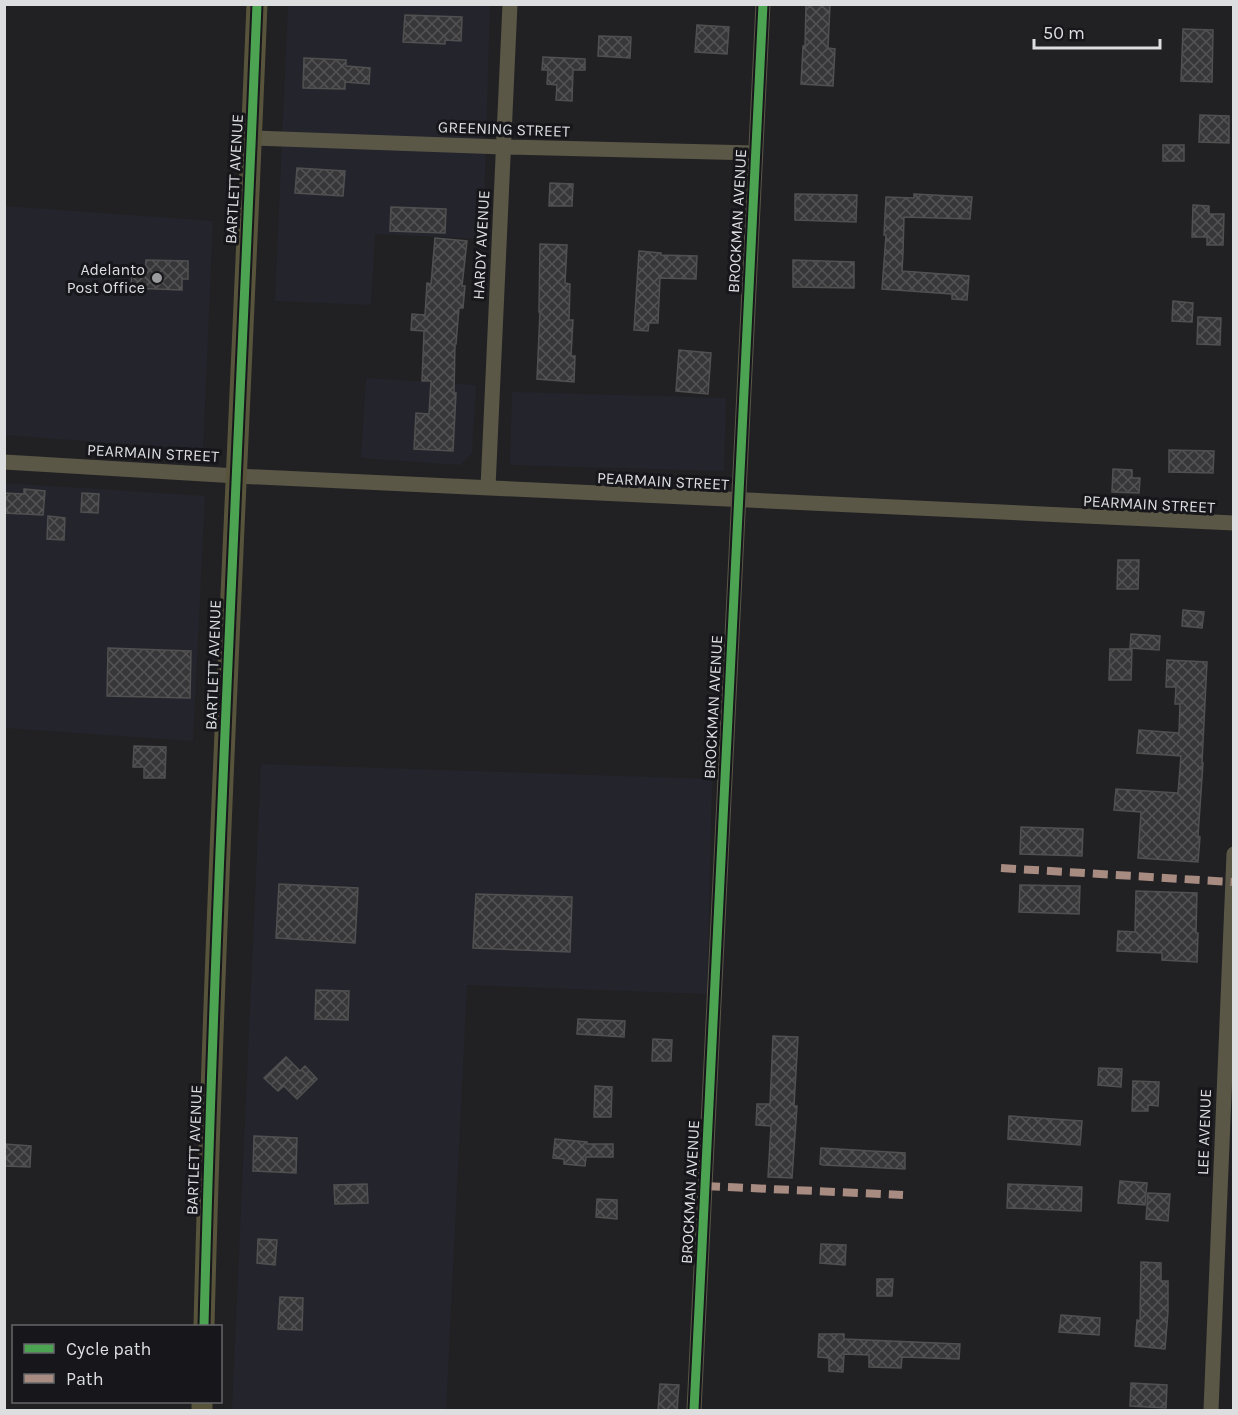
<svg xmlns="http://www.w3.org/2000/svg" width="1238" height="1415" viewBox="0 0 1238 1415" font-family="Karla,sans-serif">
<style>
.built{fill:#24242d}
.building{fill:url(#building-cross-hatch);stroke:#505051;stroke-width:1.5}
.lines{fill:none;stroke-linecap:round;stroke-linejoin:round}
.street{stroke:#5a5747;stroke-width:15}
.secondary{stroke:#58543c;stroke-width:21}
.quiet{stroke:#a88b81;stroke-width:8;stroke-dasharray:15 8;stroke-linecap:butt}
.cycleway-casing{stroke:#17171b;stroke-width:13}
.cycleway{stroke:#4ca352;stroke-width:9}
.poi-dot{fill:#9b9c9e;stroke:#17171b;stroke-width:2}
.labels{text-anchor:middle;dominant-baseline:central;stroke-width:6;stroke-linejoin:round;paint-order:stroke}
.street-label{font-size:16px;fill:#dddee0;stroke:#17171b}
.poi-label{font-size:16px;fill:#dddee0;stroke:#17171b;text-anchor:end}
</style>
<defs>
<pattern id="building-cross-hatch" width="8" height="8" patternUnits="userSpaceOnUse" patternTransform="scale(1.5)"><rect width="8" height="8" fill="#373739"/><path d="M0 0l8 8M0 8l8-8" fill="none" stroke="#545455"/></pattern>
</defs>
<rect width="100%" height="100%" fill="#212123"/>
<path class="built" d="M 288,5 L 490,5 L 483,239 L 375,234 L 371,305 L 275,301 Z
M 4,206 L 213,221 L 203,450 L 5,435 Z
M 366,378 L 476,385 L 472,453 L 460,465 L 361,458 Z
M 512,392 L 726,398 L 724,471 L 510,465 Z
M 4,483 L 205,496 L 193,741 L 5,728 Z
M 261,764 L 712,779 L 707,994 L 467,985 L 446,1410 L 232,1410 Z"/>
<path class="building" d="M 806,4 L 830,4 L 828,48 L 835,49 L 833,86 L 801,84 L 803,46 L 805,46 Z
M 405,15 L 462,17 L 461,41 L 445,40 L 445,44 L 403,42 Z
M 697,25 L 729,27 L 727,54 L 695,52 Z
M 1183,29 L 1213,30 L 1212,82 L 1181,81 Z
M 599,36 L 631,37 L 630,58 L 598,56 Z
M 543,57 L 585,59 L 585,70 L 573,70 L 572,101 L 556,100 L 557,85 L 547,84 L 548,70 L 542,70 Z
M 304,58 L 346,60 L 346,66 L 370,68 L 369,84 L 345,82 L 345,89 L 303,88 Z
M 1200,115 L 1229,116 L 1229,143 L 1199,142 Z
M 1163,145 L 1184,145 L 1184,161 L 1163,161 Z
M 297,168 L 345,171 L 343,196 L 295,193 Z
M 550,183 L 573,184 L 572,206 L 549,206 Z
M 795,194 L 857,195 L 856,222 L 795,220 Z
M 914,194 L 972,197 L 970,219 L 904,217 L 903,253 L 902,271 L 969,276 L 967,300 L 952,299 L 952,294 L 882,289 L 886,235 L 884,235 L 886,197 L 914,198 Z
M 1193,205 L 1209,206 L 1209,214 L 1224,214 L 1223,245 L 1207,245 L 1207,237 L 1192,237 Z
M 391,207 L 446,209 L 445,233 L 390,231 Z
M 435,238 L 467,241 L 462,286 L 465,286 L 463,308 L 459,308 L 456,344 L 455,344 L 454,393 L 456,393 L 453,451 L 414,449 L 416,413 L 429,414 L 431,381 L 422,381 L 424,331 L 411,330 L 412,314 L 425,315 L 427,283 L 431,284 Z
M 540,244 L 567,245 L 565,283 L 570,284 L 569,320 L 573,320 L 571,356 L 575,356 L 574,382 L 537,379 L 540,312 L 539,312 Z
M 639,251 L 661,253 L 661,255 L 697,256 L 696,279 L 660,278 L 658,323 L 649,323 L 648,331 L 634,330 Z
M 146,260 L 188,261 L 188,279 L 182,279 L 182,290 L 131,288 L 132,270 L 145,271 Z
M 793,260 L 854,262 L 854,288 L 793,287 Z
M 1173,301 L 1193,303 L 1192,322 L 1172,321 Z
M 1198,317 L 1221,318 L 1220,345 L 1197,344 Z
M 679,350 L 711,353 L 708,394 L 676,391 Z
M 1169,450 L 1214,451 L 1213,473 L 1169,472 Z
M 1113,469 L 1132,470 L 1132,478 L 1140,478 L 1139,493 L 1112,492 Z
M 24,489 L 45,491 L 43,515 L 4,513 L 4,493 L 24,494 Z
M 82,493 L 99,494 L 98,513 L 81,512 Z
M 48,516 L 65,518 L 64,540 L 47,539 Z
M 1118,560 L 1139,560 L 1138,589 L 1117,589 Z
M 1183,610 L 1204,612 L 1202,628 L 1182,626 Z
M 1131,634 L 1160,636 L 1159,650 L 1130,648 Z
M 108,648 L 191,651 L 190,698 L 107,696 Z
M 1110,649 L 1132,649 L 1131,680 L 1109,680 Z
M 1167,660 L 1207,662 L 1202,763 L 1203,763 L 1198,836 L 1200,837 L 1198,862 L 1138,858 L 1141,812 L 1114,810 L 1116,789 L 1178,793 L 1181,756 L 1137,753 L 1139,730 L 1179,733 L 1180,704 L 1175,704 L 1176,687 L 1166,687 Z
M 134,746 L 166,747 L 165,778 L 144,778 L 144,767 L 133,767 Z
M 1021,827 L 1083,829 L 1082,856 L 1020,854 Z
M 279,884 L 358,888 L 355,943 L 276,938 Z
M 1020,885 L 1080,886 L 1079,914 L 1019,912 Z
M 1136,891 L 1197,893 L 1196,933 L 1198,933 L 1197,962 L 1162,960 L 1162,953 L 1117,951 L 1118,931 L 1135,932 Z
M 476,894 L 572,897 L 570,952 L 473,948 Z
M 316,990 L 349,991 L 348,1020 L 315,1019 Z
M 578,1019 L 625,1021 L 624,1037 L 577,1034 Z
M 773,1036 L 798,1037 L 794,1106 L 797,1106 L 792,1178 L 768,1177 L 771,1126 L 756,1125 L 757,1104 L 770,1104 Z
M 653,1039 L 672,1040 L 671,1061 L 652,1061 Z
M 286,1057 L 300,1071 L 305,1066 L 317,1079 L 297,1099 L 284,1086 L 278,1091 L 264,1078 Z
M 1099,1068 L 1122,1069 L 1121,1087 L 1098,1085 Z
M 1133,1081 L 1159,1082 L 1158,1106 L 1148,1105 L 1148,1111 L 1132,1111 Z
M 595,1086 L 612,1087 L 611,1117 L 594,1117 Z
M 1009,1116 L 1082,1121 L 1080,1145 L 1008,1139 Z
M 254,1136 L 297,1138 L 296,1173 L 253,1171 Z
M 555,1139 L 587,1142 L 587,1144 L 613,1144 L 613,1157 L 586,1157 L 585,1166 L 564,1164 L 564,1159 L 553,1158 Z
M 4,1144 L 31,1146 L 30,1167 L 4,1166 Z
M 821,1148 L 905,1153 L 905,1169 L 823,1165 L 820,1164 Z
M 1120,1181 L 1147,1183 L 1145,1205 L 1118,1203 Z
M 367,1184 L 368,1203 L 335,1204 L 334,1185 Z
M 1008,1184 L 1082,1187 L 1081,1211 L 1007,1208 Z
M 1148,1193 L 1170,1194 L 1168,1221 L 1146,1219 Z
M 597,1199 L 617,1200 L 617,1219 L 596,1217 Z
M 258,1239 L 277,1240 L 275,1265 L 257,1263 Z
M 821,1244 L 846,1245 L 845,1265 L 820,1263 Z
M 1141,1262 L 1161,1263 L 1161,1281 L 1168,1281 L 1168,1312 L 1165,1349 L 1135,1346 L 1137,1320 L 1140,1321 Z
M 877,1279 L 893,1279 L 892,1296 L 877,1296 Z
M 280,1297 L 303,1298 L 302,1330 L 278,1329 Z
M 1061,1315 L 1100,1318 L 1099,1335 L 1059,1332 Z
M 819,1334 L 844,1334 L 844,1339 L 960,1344 L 959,1359 L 902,1357 L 901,1368 L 869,1367 L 869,1355 L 844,1354 L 843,1372 L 829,1371 L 829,1358 L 818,1357 Z
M 1131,1383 L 1167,1385 L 1166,1408 L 1130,1406 Z
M 660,1384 L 679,1385 L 677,1410 L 658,1410 Z"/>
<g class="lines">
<path class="street" d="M 251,138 L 503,147 L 755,153
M 4,462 L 237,476 L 1234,523
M 488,487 L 510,4
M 694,1410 L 763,4
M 1211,1410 L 1234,854"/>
<path class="secondary" d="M 204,1326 C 215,886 239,445 257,4
M 202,1410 L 202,1402"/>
<path class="quiet" d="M 1001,868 L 1232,882
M 705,1186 L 903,1195"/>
<defs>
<path id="cycleway" d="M 204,1326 C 215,886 239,445 257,4
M 694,1410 L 763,4"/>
</defs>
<use href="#cycleway" class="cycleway-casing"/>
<use href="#cycleway" class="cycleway"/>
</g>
<circle class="poi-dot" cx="157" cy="278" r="6"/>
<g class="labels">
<g class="street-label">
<text transform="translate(504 129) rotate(2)">GREENING STREET</text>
<text transform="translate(234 179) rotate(-87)">BARTLETT AVENUE</text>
<text transform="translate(737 221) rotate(-87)">BROCKMAN AVENUE</text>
<text transform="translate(481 245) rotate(-87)">HARDY AVENUE</text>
<text transform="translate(153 453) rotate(3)">PEARMAIN STREET</text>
<text transform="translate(663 481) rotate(3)">PEARMAIN STREET</text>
<text transform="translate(1149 504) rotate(3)">PEARMAIN STREET</text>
<text transform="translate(213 665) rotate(-88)">BARTLETT AVENUE</text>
<text transform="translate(713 707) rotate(-87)">BROCKMAN AVENUE</text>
<text transform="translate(1204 1132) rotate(-88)">LEE AVENUE</text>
<text transform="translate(194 1150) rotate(-88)">BARTLETT AVENUE</text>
<text transform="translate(690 1192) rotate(-87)">BROCKMAN AVENUE</text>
</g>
<g class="poi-label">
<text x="145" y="269">Adelanto<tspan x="145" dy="18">Post Office</tspan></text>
</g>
</g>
<rect width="1238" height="1415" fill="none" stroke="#dddee0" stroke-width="12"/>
<rect x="12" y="1325" width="210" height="78" fill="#17171b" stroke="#66676a" stroke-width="1.5"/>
<rect x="24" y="1344" width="30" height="9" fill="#4ca352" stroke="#66676a" stroke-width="1.5"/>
<text x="66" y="1355" font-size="18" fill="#dddee0">Cycle path</text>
<rect x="24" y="1374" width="30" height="9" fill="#a88b81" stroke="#66676a" stroke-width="1.5"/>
<text x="66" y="1385" font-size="18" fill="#dddee0">Path</text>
<path d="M1034 39v9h126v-9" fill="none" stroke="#dddee0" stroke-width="3"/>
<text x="1043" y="39" font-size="18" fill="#dddee0" stroke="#17171b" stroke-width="4.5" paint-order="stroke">50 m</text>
</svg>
